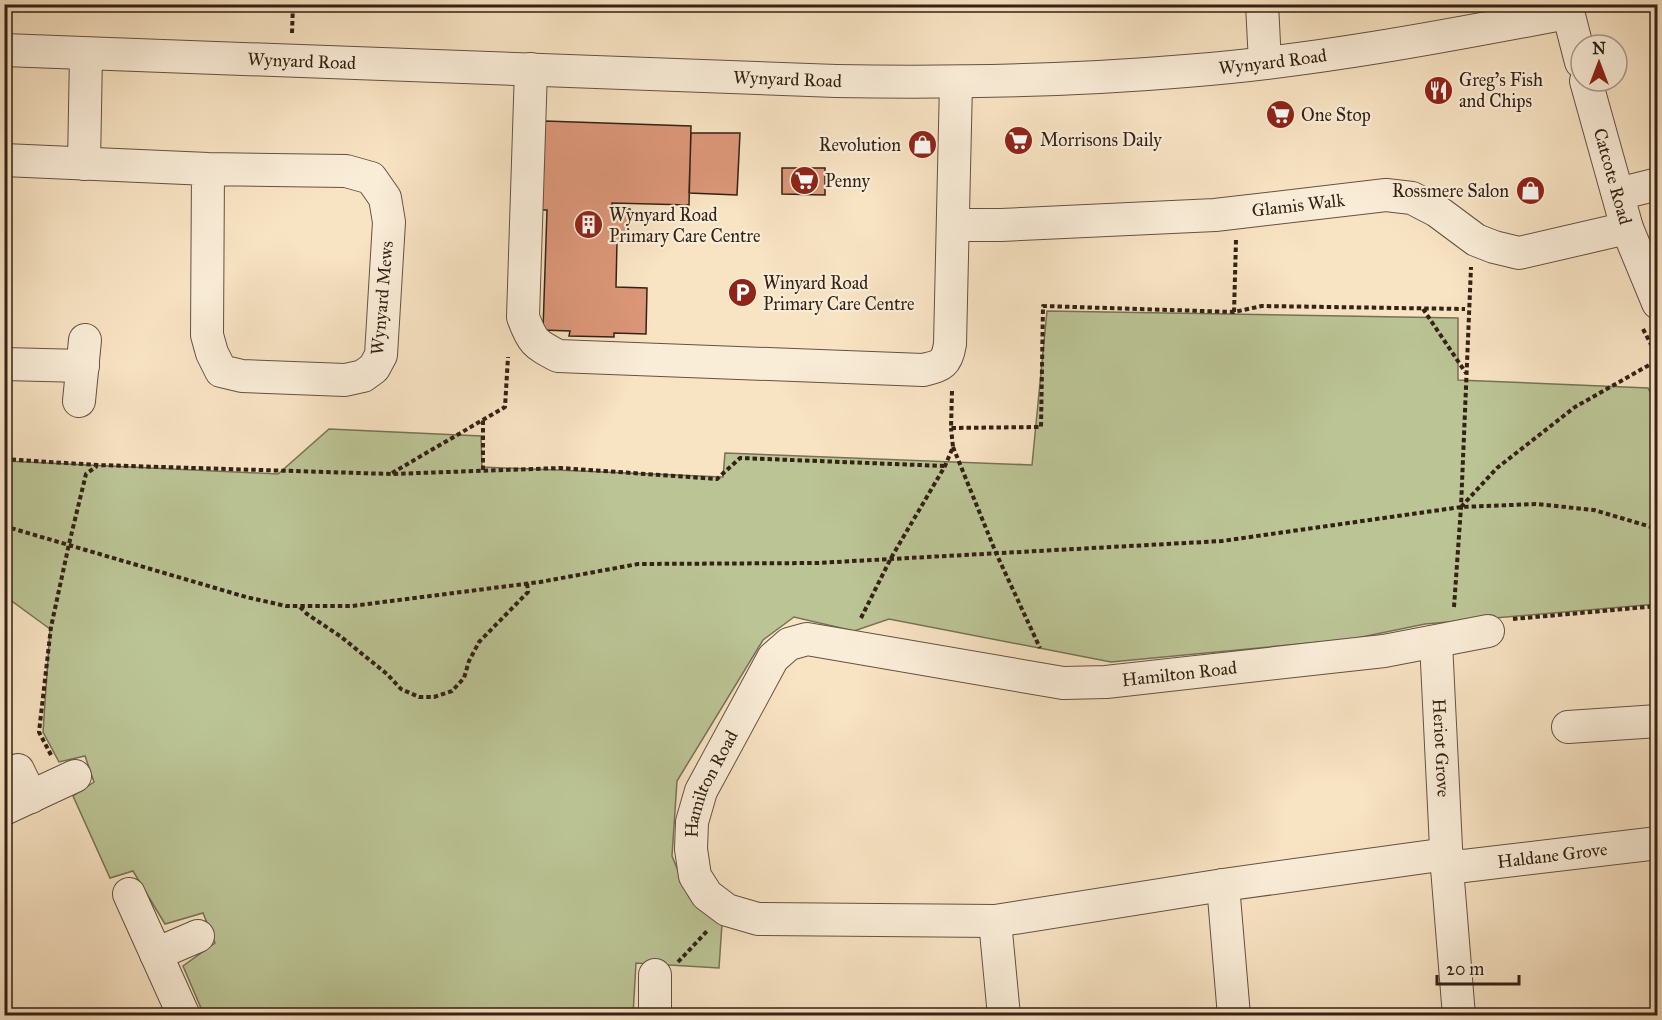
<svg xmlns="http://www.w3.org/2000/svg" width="1662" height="1020" viewBox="0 0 1662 1020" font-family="'IM FELL Great Primer',serif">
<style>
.green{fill:#bbc495;stroke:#777255;stroke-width:1.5}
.building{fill:#dc9779;stroke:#332115;stroke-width:1.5}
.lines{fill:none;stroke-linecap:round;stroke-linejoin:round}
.minor-casing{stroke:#645240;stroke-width:34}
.path{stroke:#332115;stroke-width:4;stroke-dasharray:4.5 3;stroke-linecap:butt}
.minor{stroke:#faedd8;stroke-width:32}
.labels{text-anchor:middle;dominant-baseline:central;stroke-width:4.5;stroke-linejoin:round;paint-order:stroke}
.street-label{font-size:18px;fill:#332115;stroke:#faedd8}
.poi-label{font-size:18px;fill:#332115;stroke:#faedd8;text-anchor:start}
</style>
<rect width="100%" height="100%" fill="#f8e3c3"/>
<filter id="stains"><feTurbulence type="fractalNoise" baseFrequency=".00333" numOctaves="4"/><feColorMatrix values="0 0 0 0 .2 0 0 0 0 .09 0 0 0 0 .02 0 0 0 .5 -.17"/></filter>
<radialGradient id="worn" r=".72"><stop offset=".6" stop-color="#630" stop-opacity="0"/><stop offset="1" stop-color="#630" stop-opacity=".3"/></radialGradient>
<path class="green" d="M 1047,311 L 1458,318 L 1458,380 L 1648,388 L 1657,405 L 1657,604 L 1425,624 L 1352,639 L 1111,662 L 889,619 L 854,631 L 794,617 L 763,640 L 677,781 L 672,856 L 689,897 L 722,924 L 719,968 L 636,963 L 633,1015 L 204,1015 L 183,966 L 215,943 L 203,913 L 165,924 L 133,871 L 110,878 L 73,796 L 94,782 L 85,756 L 59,762 L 43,732 L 50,629 L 5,596 L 5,461 L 278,474 L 329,429 L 481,436 L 482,467 L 723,477 L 725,453 L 1032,465 Z"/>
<path class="building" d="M 545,121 L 691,126 L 689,205 L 612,203 L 612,208 L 630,209 L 629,241 L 617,241 L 616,287 L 647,288 L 646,334 L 614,333 L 614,337 L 569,336 L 570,331 L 543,330 L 547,210 L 542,210 Z
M 691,133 L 740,133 L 737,195 L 689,193 Z
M 782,168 L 825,168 L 825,195 L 782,194 Z"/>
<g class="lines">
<defs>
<g id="minor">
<path d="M 1262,4 L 1265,63"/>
<path d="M 1566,4 L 1581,62"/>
<path id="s1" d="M 4,50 L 836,81 C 953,83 1069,81 1186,71 C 1314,61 1441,37 1567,13"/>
<path d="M 531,69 L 523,317 C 532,342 535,344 558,356 L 923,370 C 942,366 947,363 950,344 L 956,83"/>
<path id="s2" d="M 1586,81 L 1627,228 L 1658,303"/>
<path d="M 4,160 L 208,169 L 346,171 L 371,178 L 385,198 L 389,222 L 381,355 L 374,368 L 363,376 L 345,380 L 242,376 L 221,371 L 212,353 L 207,335 L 208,169"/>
<path d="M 84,164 L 86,54"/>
<path d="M 1618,194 L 1658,184"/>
<path id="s3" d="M 953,225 L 1001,225 L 1215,215 L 1386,195 L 1412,198 L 1437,211 L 1476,240 L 1494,247 L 1519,253 L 1627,228"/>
<path d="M 4,364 L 83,366"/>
<path d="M 79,401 L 85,340"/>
<path id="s4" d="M 1436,642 L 1447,868 L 1459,1016"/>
<path d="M 1568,727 L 1658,721"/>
<path d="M 18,770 L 31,797"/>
<path d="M 4,809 L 75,776"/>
<path id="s5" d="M 1447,854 L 1223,885 L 995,921 L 758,919 L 727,910 L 707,895 L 695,876 L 691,849 L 692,822 L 701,791 L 773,658 L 789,644 L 807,639 L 1063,683 L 1106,682 L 1384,651 L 1488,631"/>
<path id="s6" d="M 1447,868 L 1658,843"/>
<path d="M 1223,885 L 1234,1016"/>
<path d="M 129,894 L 184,1016"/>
<path d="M 995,921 L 1004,1016"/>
<path d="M 156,954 L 198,936"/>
<path d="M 655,1016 L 655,975"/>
</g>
</defs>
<use href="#minor" class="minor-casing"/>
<path class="path" d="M 292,33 L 293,4
M 1423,309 L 1466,373
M 1234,312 L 1236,240
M 1643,329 L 1658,358
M 952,391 L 951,428 L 1041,427 L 1043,306 L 1234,312 L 1262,306 L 1465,309
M 953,447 L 996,553 L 1040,648
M 4,459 L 97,465 L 391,474 L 561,468 L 717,479 L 740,458 L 945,466
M 483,470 L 483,420
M 392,473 L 505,407 L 508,357
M 1461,507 L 1497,468 L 1575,407 L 1658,360
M 4,526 L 246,597 L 286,606 L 352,606 L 540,582 L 638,564 L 817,563 L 1222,541 L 1461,507 L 1536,504 L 1594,510 L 1658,529
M 300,607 L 307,614 L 340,636 L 387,674 L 401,689 L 419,697 L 434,697 L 452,691 L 464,678 L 469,661 L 479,642 L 528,592 L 527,583
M 1454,607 L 1461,507 L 1471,267
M 861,618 L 891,558 L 945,466 L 953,447 L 951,428
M 1513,619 L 1658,606
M 51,755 L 39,732 L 51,627 L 69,544 L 86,474 L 97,466
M 678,962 L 708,930"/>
<use href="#minor" class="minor"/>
</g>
<defs>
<symbol id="restaurant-disc" viewBox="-11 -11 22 22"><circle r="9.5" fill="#8f2418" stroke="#faedd8"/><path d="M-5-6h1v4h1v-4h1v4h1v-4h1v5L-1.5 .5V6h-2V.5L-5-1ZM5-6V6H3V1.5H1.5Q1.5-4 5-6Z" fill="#fff"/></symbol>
<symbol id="supermarket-disc" viewBox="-11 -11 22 22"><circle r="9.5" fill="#8f2418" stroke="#faedd8"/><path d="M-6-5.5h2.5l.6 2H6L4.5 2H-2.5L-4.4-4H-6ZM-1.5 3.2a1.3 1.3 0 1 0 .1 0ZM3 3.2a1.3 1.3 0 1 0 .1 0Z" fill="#fff"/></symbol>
<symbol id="shop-disc" viewBox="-11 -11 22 22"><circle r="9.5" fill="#8f2418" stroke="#faedd8"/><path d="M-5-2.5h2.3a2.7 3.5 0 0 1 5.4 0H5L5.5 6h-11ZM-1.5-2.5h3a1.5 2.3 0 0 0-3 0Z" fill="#fff"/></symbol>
<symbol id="building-disc" viewBox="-11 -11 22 22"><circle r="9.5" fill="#8f2418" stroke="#faedd8"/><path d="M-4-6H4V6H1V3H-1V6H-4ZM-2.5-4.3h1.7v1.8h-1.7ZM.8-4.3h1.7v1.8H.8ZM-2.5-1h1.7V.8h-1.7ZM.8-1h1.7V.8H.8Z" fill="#fff"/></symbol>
<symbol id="parking-disc" viewBox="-11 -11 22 22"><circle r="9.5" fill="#8f2418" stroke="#faedd8"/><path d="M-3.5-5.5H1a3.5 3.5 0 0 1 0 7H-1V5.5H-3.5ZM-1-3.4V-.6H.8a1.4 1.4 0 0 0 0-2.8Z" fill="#fff"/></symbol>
</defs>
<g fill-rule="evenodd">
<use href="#restaurant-disc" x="1422" y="74" width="33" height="33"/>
<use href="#supermarket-disc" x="1264" y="98" width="33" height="33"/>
<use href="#supermarket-disc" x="1002" y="124" width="33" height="33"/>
<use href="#shop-disc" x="906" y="128" width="33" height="33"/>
<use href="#supermarket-disc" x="788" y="164" width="33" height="33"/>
<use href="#shop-disc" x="1514" y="174" width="33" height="33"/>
<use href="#building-disc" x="572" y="208" width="33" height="33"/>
<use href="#parking-disc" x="726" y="276" width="33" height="33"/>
</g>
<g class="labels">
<g class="street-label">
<text stroke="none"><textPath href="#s1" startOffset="1270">Wynyard Road</textPath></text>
<text stroke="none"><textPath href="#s1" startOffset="298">Wynyard Road</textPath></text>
<text stroke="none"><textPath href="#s1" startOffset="784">Wynyard Road</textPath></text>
<text stroke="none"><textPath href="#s2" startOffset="99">Catcote Road</textPath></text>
<text stroke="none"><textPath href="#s3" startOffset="346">Glamis Walk</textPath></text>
<text transform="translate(382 298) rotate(-85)">Wynyard Mews</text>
<text stroke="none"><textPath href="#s5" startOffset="1428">Hamilton Road</textPath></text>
<text stroke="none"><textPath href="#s4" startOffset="106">Heriot Grove</textPath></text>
<text stroke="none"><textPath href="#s5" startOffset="870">Hamilton Road</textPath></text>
<text stroke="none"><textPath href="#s6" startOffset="106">Haldane Grove</textPath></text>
</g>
<g class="poi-label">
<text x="1459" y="80">Greg's Fish<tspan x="1459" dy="21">and Chips</tspan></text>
<text x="1301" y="115">One Stop</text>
<text x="1040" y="140">Morrisons Daily</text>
<text x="901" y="145" text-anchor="end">Revolution</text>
<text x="825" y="181">Penny</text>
<text x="1509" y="191" text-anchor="end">Rossmere Salon</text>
<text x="609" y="215">Wynyard Road<tspan x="609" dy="21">Primary Care Centre</tspan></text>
<text x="763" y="283">Winyard Road<tspan x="763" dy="21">Primary Care Centre</tspan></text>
</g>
</g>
<rect width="1662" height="1020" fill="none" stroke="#f8e3c3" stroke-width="24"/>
<rect x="6" y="6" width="1650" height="1008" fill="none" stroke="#332115" stroke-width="3"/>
<rect x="12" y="12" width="1638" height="996" fill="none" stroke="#332115" stroke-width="1.5"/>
<g transform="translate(1599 63)"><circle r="28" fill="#faedd8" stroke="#aa9b8a" stroke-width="1.5"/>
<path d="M0-4.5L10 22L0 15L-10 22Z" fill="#8f2418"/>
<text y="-9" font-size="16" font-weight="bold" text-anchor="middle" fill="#332115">N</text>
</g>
<path d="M1437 975v9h82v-9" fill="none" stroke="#332115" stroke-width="3"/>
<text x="1446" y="975" font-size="18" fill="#332115" stroke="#faedd8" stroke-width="4.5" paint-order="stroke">20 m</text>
<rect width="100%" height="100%" filter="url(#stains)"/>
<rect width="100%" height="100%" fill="url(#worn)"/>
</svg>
